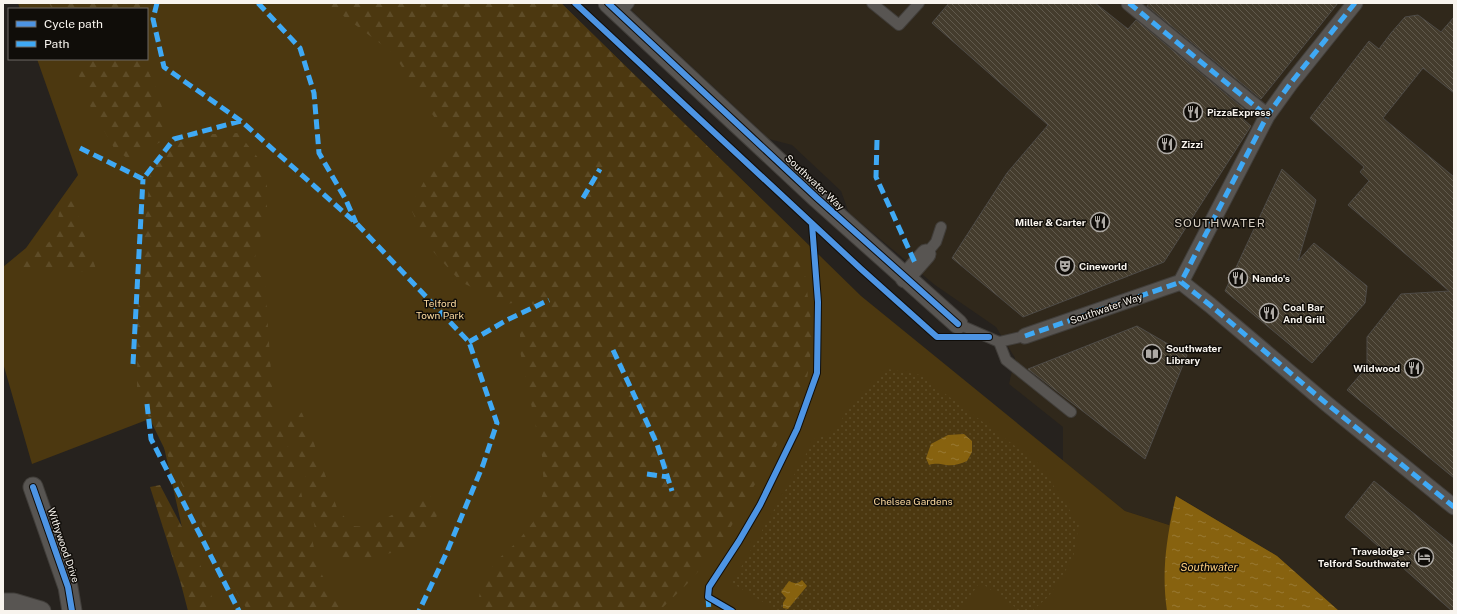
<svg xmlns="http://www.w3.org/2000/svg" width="1457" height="614" viewBox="0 0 1457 614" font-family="'Public Sans',sans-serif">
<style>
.built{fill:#30281b}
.green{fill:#4c3810}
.forest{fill:url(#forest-firs)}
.garden{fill:url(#garden-dots)}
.water{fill:url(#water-ripples)}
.building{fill:url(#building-back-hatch);stroke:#4e4b47}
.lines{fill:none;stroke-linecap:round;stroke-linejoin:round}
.service-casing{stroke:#413e3a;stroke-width:12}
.pedestrian-casing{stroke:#413e3a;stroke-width:17}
.minor-casing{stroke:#413e3a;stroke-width:21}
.service{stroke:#585552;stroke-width:10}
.pedestrian{stroke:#585552;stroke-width:15}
.minor{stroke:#585552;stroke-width:19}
.quiet{stroke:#3fa9f5;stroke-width:5;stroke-dasharray:10 5;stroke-linecap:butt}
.cycleway-casing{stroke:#100d09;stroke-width:8}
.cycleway{stroke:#4d94e3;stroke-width:6}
.labels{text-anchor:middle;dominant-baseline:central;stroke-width:3;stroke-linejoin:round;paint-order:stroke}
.poi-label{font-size:10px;font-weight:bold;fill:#f8f4ee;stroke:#100d09;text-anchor:start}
.street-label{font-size:10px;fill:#f8f4ee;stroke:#100d09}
.park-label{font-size:10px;fill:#fbd99f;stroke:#100d09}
.water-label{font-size:11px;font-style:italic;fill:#f9cb7c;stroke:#100d09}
.quarter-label{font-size:12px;letter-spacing:1px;fill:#d5cdc1;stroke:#100d09}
</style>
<defs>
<pattern id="forest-firs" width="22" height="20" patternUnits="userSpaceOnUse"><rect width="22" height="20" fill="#4c3810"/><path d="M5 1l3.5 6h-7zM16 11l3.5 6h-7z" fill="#5e4c27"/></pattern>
<pattern id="garden-dots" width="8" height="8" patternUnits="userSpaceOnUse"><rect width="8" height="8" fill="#4c3810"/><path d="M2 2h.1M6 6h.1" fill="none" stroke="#5e4c27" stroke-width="1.8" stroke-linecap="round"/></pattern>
<pattern id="water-ripples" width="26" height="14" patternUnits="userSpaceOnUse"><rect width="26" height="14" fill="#87620f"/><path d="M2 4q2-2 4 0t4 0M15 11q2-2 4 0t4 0" fill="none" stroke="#997932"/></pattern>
<pattern id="building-back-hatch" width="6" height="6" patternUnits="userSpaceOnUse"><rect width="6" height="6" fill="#443c2d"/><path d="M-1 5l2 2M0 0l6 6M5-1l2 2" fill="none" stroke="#60594c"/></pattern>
</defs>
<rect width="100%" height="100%" fill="#26221e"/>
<path class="built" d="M 624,3 L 1454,3 L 1454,611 L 1339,611 L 1277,556 L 1177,496 L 1169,525 L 1125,511 L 1063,461 L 1063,427 L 1009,384 L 1015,358 L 996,327 L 935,285 L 849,213 L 841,191 L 792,145 L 769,139 Z"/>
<path class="green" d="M 18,3 L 561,3 L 861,296 L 1125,511 L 1169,525 L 1176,496 L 1277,556 L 1339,611 L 196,611 L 194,581 L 157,416 L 32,464 L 3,363 L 3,267 L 26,248 L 78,175 L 37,59 L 147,59 L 147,9 L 20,9 Z"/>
<path class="forest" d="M 49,3 L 140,3 L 140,9 L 52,9 Z
M 326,3 L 561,3 L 800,237 L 813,336 L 806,386 L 803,399 L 719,548 L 687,584 L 659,611 L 476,611 L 481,588 L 494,563 L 518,541 L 533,522 L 544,490 L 542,456 L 520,351 L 520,330 L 540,317 L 530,300 L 506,304 L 461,282 L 429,247 L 410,207 L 427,176 L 454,148 L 393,53 Z
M 73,59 L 145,59 C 147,72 154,82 159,94 C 164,110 163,125 162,141 L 143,152 L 127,158 L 114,148 L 89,104 Z
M 238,133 L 267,169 L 267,211 L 253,265 L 265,282 L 274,417 L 287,443 L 298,479 L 319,569 L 341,611 L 248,611 L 228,578 L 137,393 L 138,278 L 151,171 L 159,152 L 169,141 L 191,135 Z
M 72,197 L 97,272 L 15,269 L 54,238 L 60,209 Z
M 292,407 L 302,413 L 310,432 L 337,508 L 352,526 L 371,527 L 409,505 L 427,493 L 440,506 L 432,530 L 414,548 L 359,560 L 330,555 L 315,530 L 309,489 L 300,458 L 284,416 Z
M 160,485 L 191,544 L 209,585 L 215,611 L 188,611 L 181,584 L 150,487 Z"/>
<path class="garden" d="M 888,369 L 920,375 L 1039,464 L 1079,524 L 1073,559 L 1049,596 L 1032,611 L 1016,611 L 1015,607 L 980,582 L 960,611 L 778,611 L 732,583 L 817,435 L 826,438 L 839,427 L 847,407 Z"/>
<path class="water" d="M 964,434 L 972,441 L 972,452 L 967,461 C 960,464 954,466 946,465 C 939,464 936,463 929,465 L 926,458 L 931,444 L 948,435 Z
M 1176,496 L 1277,556 L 1339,611 L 1167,611 C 1161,570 1167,536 1176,496 Z
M 802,580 L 807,586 L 788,609 L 783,608 L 783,603 L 786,598 L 781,592 L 789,581 C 795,584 798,584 802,580 Z"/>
<path class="building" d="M 949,3 L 1095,3 L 1128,29 L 1136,20 L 1249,113 L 1244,120 L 1251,126 L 1164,262 L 1023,317 L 952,258 L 1007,173 L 1048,125 L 932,23 Z
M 1149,3 L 1338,3 L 1261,99 L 1147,6 Z
M 1418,15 L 1441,32 L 1454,17 L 1454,93 L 1423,68 L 1383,118 L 1454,177 L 1454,478 L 1347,390 L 1367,367 L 1367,337 L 1401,294 L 1449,291 L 1348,205 L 1369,181 L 1360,172 L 1364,167 L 1310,118 L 1369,41 L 1379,49 L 1391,33 L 1405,17 Z
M 1282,169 L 1316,200 L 1298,261 L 1314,243 L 1367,286 L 1365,303 L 1312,363 L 1225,291 Z
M 1137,326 L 1187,355 L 1145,459 L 1028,369 Z
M 1374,481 L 1454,546 L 1454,611 L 1452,611 L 1345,517 Z"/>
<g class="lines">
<defs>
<path id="service" d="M 872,3 L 899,25 L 919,3
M 620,14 L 629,3
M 926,254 L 936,242 L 941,227
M 958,324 L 999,342 L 1025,336
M 999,342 L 1006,360 L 1071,412"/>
<path id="pedestrian" d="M 1129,3 L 1267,116
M 1355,3 L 1290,84 L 1267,116 L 1181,282 L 1210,305 L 1327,404 L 1454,507
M 1025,336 L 1181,282"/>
<path id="minor" d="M 608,3 L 817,198 L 958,324
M 905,278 L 926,254
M 33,487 L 68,587 L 72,611
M 3,603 L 14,603 L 41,611"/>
</defs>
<use href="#service" class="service-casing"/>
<use href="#pedestrian" class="pedestrian-casing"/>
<use href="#minor" class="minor-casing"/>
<use href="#service" class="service"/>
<use href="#pedestrian" class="pedestrian"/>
<use href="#minor" class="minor"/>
<path class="quiet" d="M 157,3 L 153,19 L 164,67 L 241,121 L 357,224 L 469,342 L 497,423 L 483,465 L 446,554 L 419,611
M 258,3 L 300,48 L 314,93 L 319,153 L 346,200 L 356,223
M 1129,3 L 1267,116
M 1355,3 L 1290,84 L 1267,116 L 1181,282 L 1210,305 L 1327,404 L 1454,507
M 877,140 L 876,177 L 916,265
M 80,148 L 143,179 L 174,139 L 241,121
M 583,198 L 600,169
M 1025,336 L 1181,282
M 469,342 L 507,320 L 549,300
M 613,350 L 657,444 L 672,491
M 133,364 L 143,179
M 147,404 L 151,439 L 239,611
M 647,474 L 668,477
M 708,597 L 709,611"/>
<defs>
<path id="cycleway" d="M 575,3 L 861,269 L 937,337 L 989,337
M 608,3 L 817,198 L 958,324
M 33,487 L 68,587 L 72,611
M 732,611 L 708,597 L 709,587 L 739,541 L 760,505 L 797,429 L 817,373 L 818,302 L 812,224"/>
</defs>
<use href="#cycleway" class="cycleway-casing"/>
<use href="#cycleway" class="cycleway"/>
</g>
<defs>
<symbol id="restaurant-ring" viewBox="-11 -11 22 22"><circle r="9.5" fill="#100d09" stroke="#aeaaa5" stroke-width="1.5"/><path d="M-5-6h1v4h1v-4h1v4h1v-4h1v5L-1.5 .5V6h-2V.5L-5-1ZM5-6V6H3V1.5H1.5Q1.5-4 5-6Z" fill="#aeaaa5"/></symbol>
<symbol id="theatre-ring" viewBox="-11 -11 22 22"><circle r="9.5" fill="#100d09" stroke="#aeaaa5" stroke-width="1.5"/><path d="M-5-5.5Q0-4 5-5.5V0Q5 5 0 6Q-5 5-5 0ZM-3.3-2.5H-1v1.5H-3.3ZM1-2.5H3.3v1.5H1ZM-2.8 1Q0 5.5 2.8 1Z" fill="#aeaaa5"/></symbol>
<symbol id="library-ring" viewBox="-11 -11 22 22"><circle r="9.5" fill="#100d09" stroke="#aeaaa5" stroke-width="1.5"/><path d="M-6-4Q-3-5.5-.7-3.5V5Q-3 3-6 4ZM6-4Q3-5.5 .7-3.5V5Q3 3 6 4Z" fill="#aeaaa5"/></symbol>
<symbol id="hotel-ring" viewBox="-11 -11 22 22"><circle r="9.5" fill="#100d09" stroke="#aeaaa5" stroke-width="1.5"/><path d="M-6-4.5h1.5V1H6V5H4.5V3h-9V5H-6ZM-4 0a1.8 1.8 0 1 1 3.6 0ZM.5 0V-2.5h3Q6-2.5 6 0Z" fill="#aeaaa5"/></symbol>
</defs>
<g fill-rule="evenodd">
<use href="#restaurant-ring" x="1182" y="101" width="22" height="22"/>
<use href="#restaurant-ring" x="1156" y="133" width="22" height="22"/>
<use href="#restaurant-ring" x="1089" y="211" width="22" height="22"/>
<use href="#theatre-ring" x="1054" y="255" width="22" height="22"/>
<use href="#restaurant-ring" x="1227" y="267" width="22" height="22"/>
<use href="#restaurant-ring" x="1258" y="302" width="22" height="22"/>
<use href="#library-ring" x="1141" y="343" width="22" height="22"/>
<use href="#restaurant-ring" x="1403" y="357" width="22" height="22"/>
<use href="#hotel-ring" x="1413" y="546" width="22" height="22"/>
</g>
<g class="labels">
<g class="poi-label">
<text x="1207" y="112">PizzaExpress</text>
<text x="1181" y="144">Zizzi</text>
<text x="1086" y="222" text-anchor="end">Miller &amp; Carter</text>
<text x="1079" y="266">Cineworld</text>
<text x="1252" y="278">Nando's</text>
<text x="1283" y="307">Coal Bar<tspan x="1283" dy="12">And Grill</tspan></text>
<text x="1166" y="348">Southwater<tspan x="1166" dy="12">Library</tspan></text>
<text x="1400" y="368" text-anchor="end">Wildwood</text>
<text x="1410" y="551" text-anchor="end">Travelodge -<tspan x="1410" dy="12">Telford Southwater</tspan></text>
</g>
<g class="street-label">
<text transform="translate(815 182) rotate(43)">Southwater Way</text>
<text transform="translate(1106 308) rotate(-19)">Southwater Way</text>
<text transform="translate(64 545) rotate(71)">Withywood Drive</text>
</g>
<g class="park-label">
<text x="440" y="303">Telford<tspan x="440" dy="12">Town Park</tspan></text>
<text x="913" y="501">Chelsea Gardens</text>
</g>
<g class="water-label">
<text x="1209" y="567">Southwater</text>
</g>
<g class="quarter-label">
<text x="1220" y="223">SOUTHWATER</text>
</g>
</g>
<rect width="1457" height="614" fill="none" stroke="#f8f4ee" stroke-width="8"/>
<rect x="8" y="8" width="140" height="52" fill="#100d09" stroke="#6d6965"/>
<rect x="16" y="21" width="20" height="6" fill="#4d94e3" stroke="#6d6965"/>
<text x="44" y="28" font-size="12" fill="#f8f4ee">Cycle path</text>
<rect x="16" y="41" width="20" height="6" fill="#3fa9f5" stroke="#6d6965"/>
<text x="44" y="48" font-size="12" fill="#f8f4ee">Path</text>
</svg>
